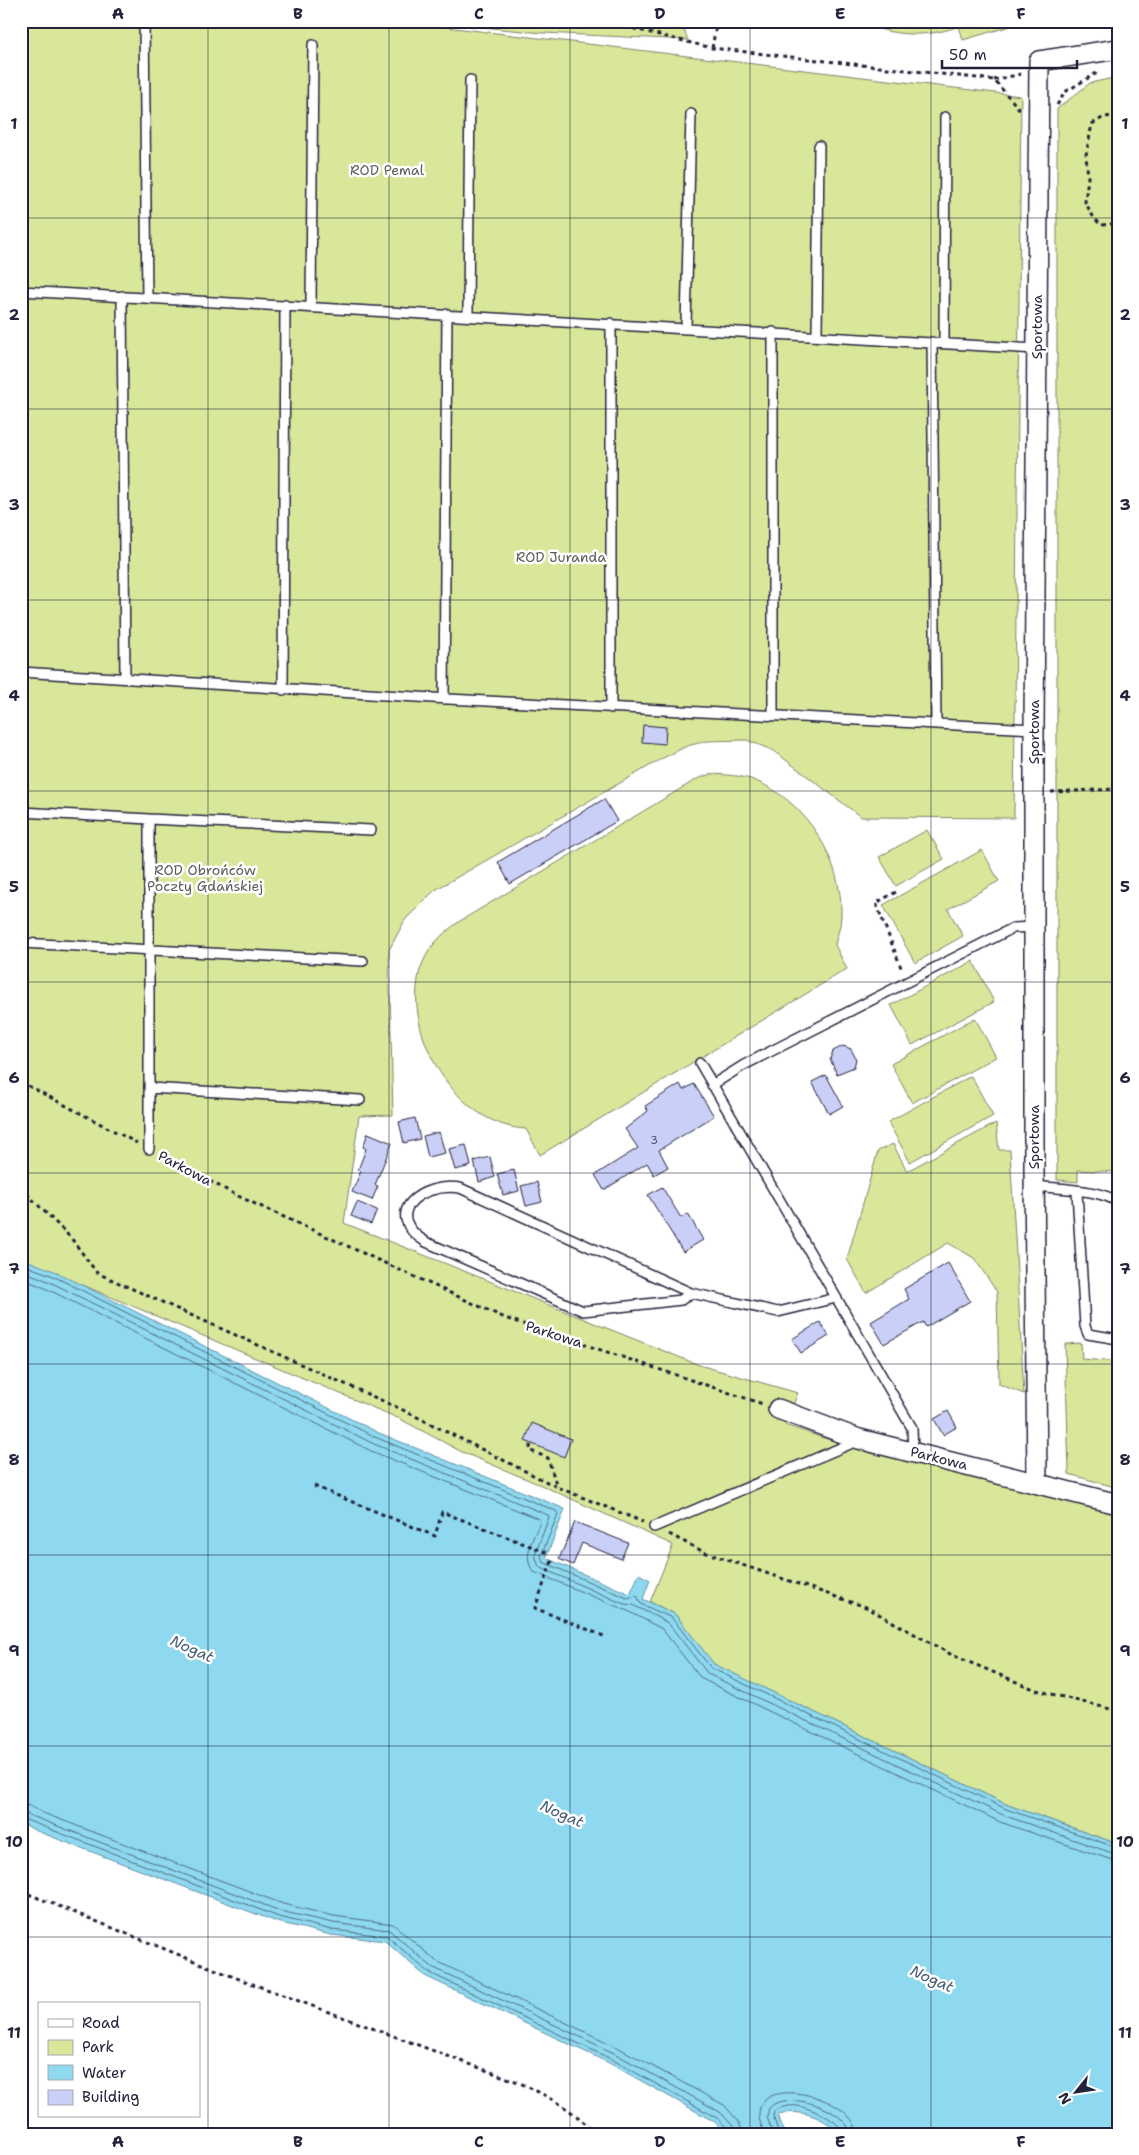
<svg xmlns="http://www.w3.org/2000/svg" width="1139" height="2155" viewBox="0 0 1139 2155" font-family="'Shantell Sans',sans-serif">
<style>
.green{fill:#d8e79a;stroke:#7d846a}
.water{fill:#8ed9ef;stroke:#6390a7}
.lines{fill:none;stroke-linecap:round;stroke-linejoin:round}
.shore{stroke:#4d6b83;stroke-width:1}
.building{fill:#cacff7;stroke:#22223b}
.service-casing{stroke:#22223b;stroke-width:12}
.minor-casing{stroke:#22223b;stroke-width:22}
.path{stroke:#22223b;stroke-width:3;stroke-dasharray:4 4;stroke-linecap:butt}
.service{stroke:#fff;stroke-width:9}
.minor{stroke:#fff;stroke-width:19}
.grid{fill:none;stroke:#22223b;stroke-width:1;stroke-opacity:0.55}
.labels{text-anchor:middle;dominant-baseline:central;stroke-width:5;stroke-linejoin:round;paint-order:stroke}
.number-label{font-size:11px;fill:#4c4d6a}
.park-label{font-size:14px;fill:#595d58;stroke:#fff}
.street-label{font-size:14px;fill:#22223b;stroke:#fff}
.water-label{font-size:15px;font-style:italic;fill:#425971;stroke:#fff}
.neatline{fill:none;stroke:#22223b;stroke-width:2}
.grid-label{font-size:16px;text-anchor:middle;font-weight:bold;fill:#22223b}
</style>
<rect width="100%" height="100%" fill="#fff"/>
<filter id="ink" filterUnits="userSpaceOnUse"><feTurbulence type="fractalNoise" baseFrequency=".02" numOctaves="2"/><feDisplacementMap in="SourceGraphic" scale="10" xChannelSelector="R" yChannelSelector="G"/><feConvolveMatrix kernelMatrix="1 2 1 2 8 2 1 2 1" color-interpolation-filters="sRGB"/></filter>
<g filter="url(#ink)">
<path class="green" d="M 21,21 L 396,21 L 1021,96 L 1014,818 L 861,817 L 774,751 L 747,740 L 707,741 L 687,746 L 665,757 L 435,890 L 405,920 L 389,950 L 393,1115 L 359,1116 L 344,1223 L 699,1365 L 798,1393 L 785,1425 L 863,1451 L 1118,1508 L 1118,1844 L 1008,1805 L 713,1664 L 675,1614 L 650,1602 L 673,1545 L 543,1486 L 462,1452 L 400,1419 L 21,1259 Z
M 419,21 L 680,21 L 688,40 L 543,33 Z
M 860,21 L 1028,21 L 963,40 L 959,26 C 929,38 889,37 860,21 Z
M 1118,77 L 1118,1172 L 1078,1170 L 1078,1182 L 1057,1180 L 1057,109 L 1090,83 Z
M 711,774 C 726,775 741,775 756,781 C 807,802 843,861 841,915 C 841,926 837,936 835,945 L 847,969 L 540,1155 L 526,1129 C 457,1126 402,1035 420,970 C 427,948 441,934 460,921 L 697,779 Z
M 927,830 L 944,859 L 896,886 L 879,857 Z
M 982,850 L 999,881 L 948,909 L 963,936 L 915,963 L 883,905 Z
M 973,961 L 994,1002 L 912,1045 L 891,1005 Z
M 975,1018 L 996,1057 L 912,1103 L 891,1064 Z
M 971,1076 L 993,1116 L 910,1162 L 888,1122 Z
M 996,1123 L 999,1150 L 1010,1150 L 1024,1394 L 999,1384 L 997,1292 L 974,1258 L 948,1243 L 866,1293 L 847,1259 L 878,1151 L 893,1144 L 907,1171 Z
M 1081,1343 L 1082,1359 L 1118,1362 L 1118,1488 L 1069,1474 L 1065,1344 Z"/>
<path class="water" d="M 21,1258 L 54,1271 L 379,1433 L 565,1509 L 546,1558 L 630,1594 L 639,1574 L 650,1580 L 643,1599 L 675,1614 L 714,1664 L 1008,1805 L 1118,1844 L 1118,2134 L 840,2134 C 823,2116 801,2109 778,2114 L 784,2134 L 725,2134 L 715,2122 L 609,2063 L 425,1976 L 385,1941 L 331,1935 L 277,1922 L 34,1830 L 21,1822 Z"/>
<g class="lines">
<path class="shore" d="M 21,1264 L 51,1275 L 377,1438 L 556,1511 L 558,1514 L 541,1556 L 543,1562 L 627,1598 L 637,1596 L 641,1604 L 672,1618 L 711,1668 L 1006,1809 L 1118,1848
M 21,1270 L 48,1281 L 374,1444 L 548,1515 L 549,1517 L 535,1555 L 539,1567 L 624,1604 L 633,1605 L 668,1623 L 708,1674 L 1003,1815 L 1118,1855
M 21,1278 L 45,1288 L 371,1451 L 539,1519 L 540,1522 C 534,1537 521,1557 534,1572 L 630,1612 L 662,1629 L 699,1676 L 706,1681 L 1000,1822 L 1118,1862
M 21,1804 L 30,1806 L 43,1813 L 283,1904 L 334,1916 L 393,1924 L 436,1961 L 617,2047 L 724,2105 L 739,2122 L 743,2134
M 21,1812 L 280,1911 L 333,1923 L 389,1930 L 432,1967 L 614,2053 L 720,2112 L 733,2126 L 735,2134
M 21,1818 L 279,1917 L 332,1930 L 387,1936 L 428,1972 L 611,2059 L 717,2118 L 728,2129 L 729,2134
M 765,2134 C 762,2128 759,2121 759,2115 C 758,2073 856,2097 857,2134
M 773,2134 L 767,2117 L 769,2108 C 786,2089 848,2109 850,2134
M 779,2134 L 773,2116 L 774,2111 C 779,2107 790,2105 797,2106 C 809,2107 842,2121 843,2134"/>
</g>
<path class="building" d="M 643,725 L 666,727 L 665,744 L 642,742 Z
M 604,799 L 617,821 L 510,884 L 498,862 Z
M 843,1046 L 851,1049 L 856,1059 L 854,1067 L 837,1074 L 830,1059 L 833,1051 Z
M 826,1075 L 843,1106 L 829,1114 L 812,1082 Z
M 680,1084 L 683,1090 L 694,1084 L 714,1116 L 659,1150 L 668,1167 L 654,1175 L 647,1163 L 604,1190 L 595,1175 L 638,1148 L 625,1129 L 648,1111 L 645,1106 Z
M 415,1118 L 420,1139 L 404,1143 L 399,1122 Z
M 439,1132 L 445,1153 L 428,1157 L 423,1136 Z
M 368,1133 L 392,1143 L 375,1185 L 378,1186 L 372,1200 L 352,1192 L 361,1171 L 358,1170 L 366,1149 L 363,1147 Z
M 466,1145 L 471,1166 L 455,1170 L 449,1149 Z
M 490,1157 L 495,1177 L 479,1182 L 474,1161 Z
M 514,1170 L 519,1191 L 503,1195 L 497,1174 Z
M 537,1182 L 542,1202 L 526,1206 L 521,1186 Z
M 662,1187 L 681,1218 L 688,1214 L 703,1240 L 683,1252 L 648,1195 Z
M 357,1202 L 377,1210 L 371,1224 L 351,1216 Z
M 948,1263 L 970,1301 L 926,1327 L 923,1322 L 884,1344 L 871,1322 L 909,1299 L 904,1289 Z
M 820,1322 L 829,1336 L 801,1353 L 792,1339 Z
M 948,1411 L 957,1427 L 943,1435 L 934,1419 Z
M 532,1423 L 571,1439 L 564,1457 L 525,1441 Z
M 575,1522 L 628,1543 L 621,1559 L 582,1543 L 573,1565 L 559,1559 Z"/>
<g class="lines">
<defs>
<path id="service" d="M 144,21 L 147,298
M 21,291 L 1037,349
M 122,296 L 125,678
M 311,307 L 313,45
M 468,315 L 470,80
M 686,327 L 691,114
M 817,335 L 819,146
M 932,342 L 936,724
M 944,343 L 945,117
M 21,672 L 448,699 L 1034,729
M 283,690 L 285,305
M 444,699 L 447,314
M 611,708 L 611,323
M 773,716 L 773,332
M 21,812 L 149,819 L 149,1149
M 149,819 L 371,830
M 21,943 L 363,961
M 700,1063 L 912,1428 L 913,1451
M 712,1085 L 744,1065 L 1013,928 L 1034,927
M 149,1088 L 360,1100
M 1035,1186 C 1057,1189 1104,1189 1118,1203
M 1077,1192 L 1085,1326 L 1088,1334 L 1118,1339
M 691,1293 L 681,1300 L 583,1311 L 426,1242 C 380,1214 421,1182 460,1188 L 691,1293 L 778,1312 L 836,1298
M 654,1527 L 857,1441"/>
<path id="minor" d="M 778,1409 L 859,1439 L 1118,1504
M 1037,1482 L 1034,1169 L 1034,729 L 1039,61 L 1118,49"/>
</defs>
<use href="#service" class="service-casing"/>
<use href="#minor" class="minor-casing"/>
<path class="path" d="M 602,21 L 712,48 L 994,80 L 1021,111
M 712,48 L 717,21
M 994,80 L 1021,74
M 1057,105 L 1065,92 L 1100,71
M 1118,116 L 1104,117 L 1092,124 L 1086,155 L 1088,178 L 1085,202 L 1094,218 L 1101,225 L 1118,223
M 1051,792 L 1118,789
M 896,892 L 876,903 L 902,970
M 21,1082 L 137,1143
M 160,1155 L 238,1196 L 505,1318 L 763,1404
M 21,1188 L 71,1238 L 97,1273 L 403,1410 L 557,1487 L 643,1522
M 531,1445 L 529,1450 L 548,1458 L 557,1487
M 314,1486 L 435,1536 L 442,1512 L 548,1553
M 669,1534 L 704,1552 L 866,1607 L 952,1655 L 1036,1690 L 1118,1711
M 552,1561 L 535,1608 L 606,1637
M 21,1891 L 234,1977 L 518,2082 C 551,2098 570,2107 596,2134"/>
<use href="#service" class="service"/>
<use href="#minor" class="minor"/>
</g>
</g>
<path class="grid" d="M 208,21 L 208,2134M 389,21 L 389,2134M 570,21 L 570,2134M 750,21 L 750,2134M 931,21 L 931,2134M 21,218 L 1118,218M 21,409 L 1118,409M 21,600 L 1118,600M 21,791 L 1118,791M 21,982 L 1118,982M 21,1173 L 1118,1173M 21,1364 L 1118,1364M 21,1555 L 1118,1555M 21,1746 L 1118,1746M 21,1937 L 1118,1937"/>
<g class="labels">
<g class="number-label">
<text x="654" y="1140">3</text>
</g>
<g class="park-label">
<text x="387" y="170">ROD Pemal</text>
<text x="561" y="557">ROD Juranda</text>
<text x="205" y="870">ROD Obrońców<tspan x="205" dy="16">Poczty Gdańskiej</tspan></text>
</g>
<g class="street-label">
<text transform="translate(1037 327) rotate(-90)">Sportowa</text>
<text transform="translate(1034 732) rotate(-90)">Sportowa</text>
<text transform="translate(1034 1137) rotate(-90)">Sportowa</text>
<text transform="translate(185 1168) rotate(28)">Parkowa</text>
<text transform="translate(554 1334) rotate(18)">Parkowa</text>
<text transform="translate(939 1458) rotate(14)">Parkowa</text>
</g>
<g class="water-label">
<text transform="translate(192 1649) rotate(24)">Nogat</text>
<text transform="translate(562 1814) rotate(24)">Nogat</text>
<text transform="translate(932 1979) rotate(24)">Nogat</text>
</g>
</g>
<rect width="1139" height="2155" fill="none" stroke="#fff" stroke-width="55"/>
<rect x="38" y="2002" width="162" height="115" fill="#ffffff" stroke="#a7a7b1"/>
<rect x="48" y="2019" width="25" height="8" fill="#ffffff" stroke="#a7a7b1"/>
<text x="82" y="2028" font-size="15" fill="#22223b">Road</text>
<rect x="48" y="2040" width="25" height="15" fill="#d8e79a" stroke="#a7a7b1"/>
<text x="82" y="2052" font-size="15" fill="#22223b">Park</text>
<rect x="48" y="2065" width="25" height="15" fill="#8ed9ef" stroke="#a7a7b1"/>
<text x="82" y="2078" font-size="15" fill="#22223b">Water</text>
<rect x="48" y="2090" width="25" height="15" fill="#cacff7" stroke="#a7a7b1"/>
<text x="82" y="2102" font-size="15" fill="#22223b">Building</text>
<g transform="translate(1076 2092) rotate(240)" stroke="#ffffff" stroke-width="4" paint-order="stroke">
<path d="M0-4L9 19L0 12L-9 19Z" fill="#22223b"/>
<text y="-8" font-size="14" font-weight="bold" text-anchor="middle" fill="#22223b">N</text>
</g>
<path d="M942 60v8h135v-8" fill="none" stroke="#22223b" stroke-width="2.5"/>
<text x="949" y="60" font-size="15" fill="#22223b" stroke="#ffffff" stroke-width="4" paint-order="stroke">50 m</text>
<rect x="28" y="28" width="1084" height="2100" class="neatline"/>
<g class="grid-label">
<text x="118" y="19">A</text>
<text x="298" y="19">B</text>
<text x="479" y="19">C</text>
<text x="660" y="19">D</text>
<text x="840" y="19">E</text>
<text x="1021" y="19">F</text>
<text x="14" y="129">1</text>
<text x="1125" y="129">1</text>
<text x="14" y="320">2</text>
<text x="1125" y="320">2</text>
<text x="14" y="510">3</text>
<text x="1125" y="510">3</text>
<text x="14" y="701">4</text>
<text x="1125" y="701">4</text>
<text x="14" y="892">5</text>
<text x="1125" y="892">5</text>
<text x="14" y="1083">6</text>
<text x="1125" y="1083">6</text>
<text x="14" y="1274">7</text>
<text x="1125" y="1274">7</text>
<text x="14" y="1465">8</text>
<text x="1125" y="1465">8</text>
<text x="14" y="1656">9</text>
<text x="1125" y="1656">9</text>
<text x="14" y="1847">10</text>
<text x="1125" y="1847">10</text>
<text x="14" y="2038">11</text>
<text x="1125" y="2038">11</text>
<text x="118" y="2147">A</text>
<text x="298" y="2147">B</text>
<text x="479" y="2147">C</text>
<text x="660" y="2147">D</text>
<text x="840" y="2147">E</text>
<text x="1021" y="2147">F</text>
</g>
</svg>
